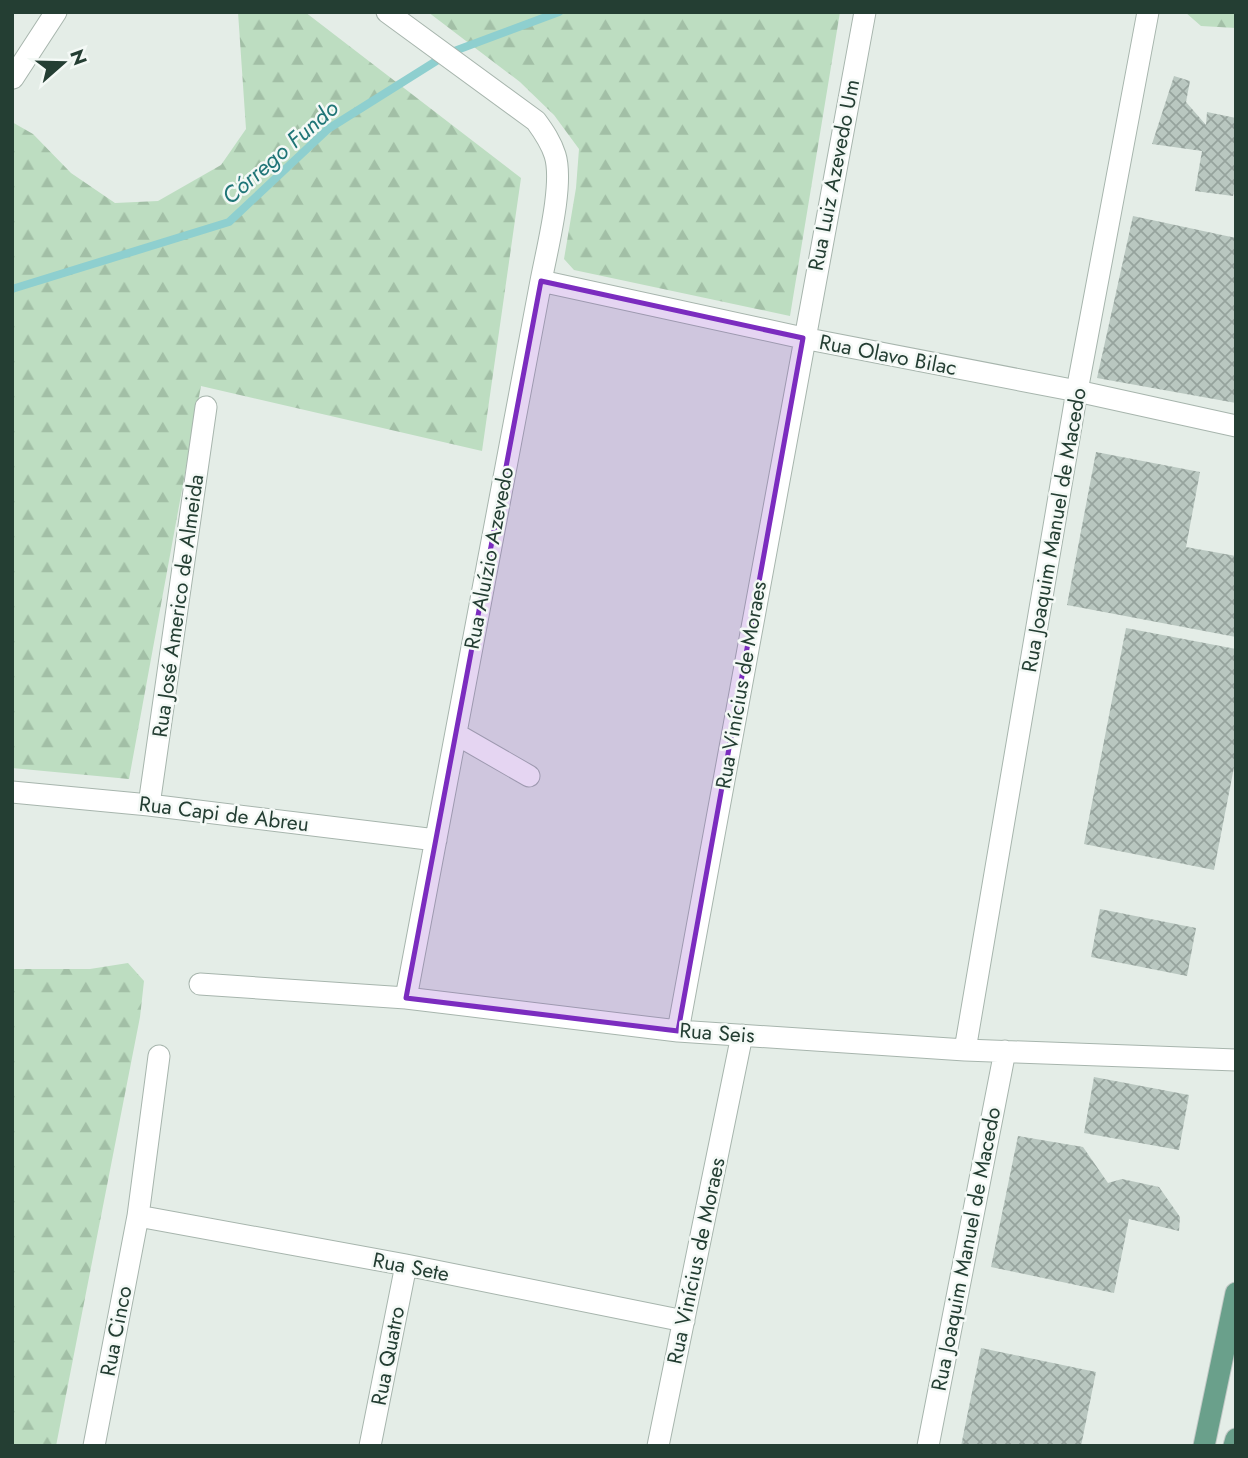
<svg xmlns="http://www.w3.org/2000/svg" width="1248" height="1458" viewBox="0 0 1248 1458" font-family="Jost,sans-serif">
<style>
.forest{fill:url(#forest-firs)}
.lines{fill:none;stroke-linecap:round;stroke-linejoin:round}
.stream{stroke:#8ecfcf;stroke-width:8}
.building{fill:url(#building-cross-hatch)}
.minor-casing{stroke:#a7b5ad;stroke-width:23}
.major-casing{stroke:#c2c9c6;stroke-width:23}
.minor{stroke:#fff;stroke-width:21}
.major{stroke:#6aa08b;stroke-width:21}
.marked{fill:#7b2cbf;fill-opacity:0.2;stroke:#7b2cbf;stroke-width:5;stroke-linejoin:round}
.labels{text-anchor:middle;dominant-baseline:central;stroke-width:5;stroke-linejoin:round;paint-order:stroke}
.street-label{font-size:21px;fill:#243e33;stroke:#f4f9f6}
.water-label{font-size:23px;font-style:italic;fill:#207577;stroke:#f4f9f6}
</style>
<defs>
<pattern id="forest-firs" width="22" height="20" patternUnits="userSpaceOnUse" patternTransform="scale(1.75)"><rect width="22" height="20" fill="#bdddc1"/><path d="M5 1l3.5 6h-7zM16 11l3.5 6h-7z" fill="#a2bfa6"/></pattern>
<pattern id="building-cross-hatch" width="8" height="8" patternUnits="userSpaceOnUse" patternTransform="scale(1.75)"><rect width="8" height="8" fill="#b9c7c0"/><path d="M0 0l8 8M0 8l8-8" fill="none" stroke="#96a39d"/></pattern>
</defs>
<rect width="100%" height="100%" fill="#e4ede7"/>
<path class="forest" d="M 238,12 L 305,12 L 521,178 L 482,451 L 201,386 L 129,779 L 12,768 L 12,122 L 33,134 L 71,173 L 115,203 L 158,201 L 221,165 L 246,129 Z
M 428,12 L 840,12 L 790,316 L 574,270 L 564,259 L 576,188 L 579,149 L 554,115 L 520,82 Z
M 1185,12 L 1236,12 L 1236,28 L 1201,26 Z
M 128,963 L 144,981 L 140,1017 L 56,1446 L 12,1446 L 12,969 L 90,969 Z"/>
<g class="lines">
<path class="stream" d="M 12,289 L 229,222 L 328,129 L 449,53 L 559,12"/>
</g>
<path class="building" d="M 1174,76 L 1190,81 L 1186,102 L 1206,125 L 1207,112 L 1236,118 L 1236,181 L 1233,196 L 1195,191 L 1202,151 L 1152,144 Z
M 1133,216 L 1236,238 L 1236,403 L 1097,378 Z
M 1096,452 L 1200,472 L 1186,547 L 1236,556 L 1236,637 L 1067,605 Z
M 1126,628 L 1236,649 L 1236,757 L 1214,870 L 1084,844 Z
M 1100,909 L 1196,928 L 1187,976 L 1091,957 Z
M 1094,1077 L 1189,1095 L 1179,1150 L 1084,1133 Z
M 1018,1136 L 1083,1147 L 1108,1183 L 1122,1179 L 1159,1187 L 1180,1217 L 1179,1231 L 1129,1219 L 1114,1293 L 991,1267 Z
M 981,1348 L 1096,1372 L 1081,1446 L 961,1446 Z"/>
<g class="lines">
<defs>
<path id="minor" d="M 387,12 L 536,121 C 544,132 551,142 555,155 C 564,184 547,249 541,281 L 406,998
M 13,78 L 56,12
M 541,281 L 803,338 L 1077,391 L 1236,426
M 456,734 L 529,776
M 12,792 L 149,805 L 436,840
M 149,805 L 206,407
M 200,984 L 406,998 L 678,1031 L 965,1050 L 1236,1060
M 678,1031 L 865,12
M 965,1050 L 1077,391 L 1148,12
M 138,1216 L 406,1265 L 684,1321
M 94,1446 L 138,1216 L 159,1056
M 370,1446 L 406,1265
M 658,1446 L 742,1035
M 928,1446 L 1005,1051"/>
<path id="major" d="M 1204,1446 L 1236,1293
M 1234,1446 L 1236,1439"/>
</defs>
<use href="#minor" class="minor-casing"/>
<use href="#major" class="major-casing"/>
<use href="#minor" class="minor"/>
<use href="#major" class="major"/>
</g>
<path class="marked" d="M 541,281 L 803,338 L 678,1031 L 406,998 Z"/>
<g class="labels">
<g class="street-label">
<text transform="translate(834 175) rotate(-79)">Rua Luiz Azevedo Um</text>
<text transform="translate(888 355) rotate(11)">Rua Olavo Bilac</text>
<text transform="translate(1054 530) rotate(-80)">Rua Joaquim Manuel de Macedo</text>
<text transform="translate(489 558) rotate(-79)">Rua Aluízio Azevedo</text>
<text transform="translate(178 606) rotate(-82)">Rua José Americo de Almeida</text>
<text transform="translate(741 685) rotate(-80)">Rua Vinícius de Moraes</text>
<text transform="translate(224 814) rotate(7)">Rua Capi de Abreu</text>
<text transform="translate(717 1033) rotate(4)">Rua Seis</text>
<text transform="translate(966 1249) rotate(-79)">Rua Joaquim Manuel de Macedo</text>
<text transform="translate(696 1261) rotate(-78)">Rua Vinícius de Moraes</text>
<text transform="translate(411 1267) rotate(11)">Rua Sete</text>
<text transform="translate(116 1331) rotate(-79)">Rua Cinco</text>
<text transform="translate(388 1356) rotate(-79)">Rua Quatro</text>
</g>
<g class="water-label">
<text transform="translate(280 152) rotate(-41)">Córrego Fundo</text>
</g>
</g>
<rect width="1248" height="1458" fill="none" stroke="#243e33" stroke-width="28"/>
<g transform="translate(63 63) rotate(70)" stroke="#f4f9f6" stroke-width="5" paint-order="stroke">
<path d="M0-5L12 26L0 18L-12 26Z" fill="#243e33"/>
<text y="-10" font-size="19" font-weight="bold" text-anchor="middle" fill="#243e33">N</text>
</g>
</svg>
